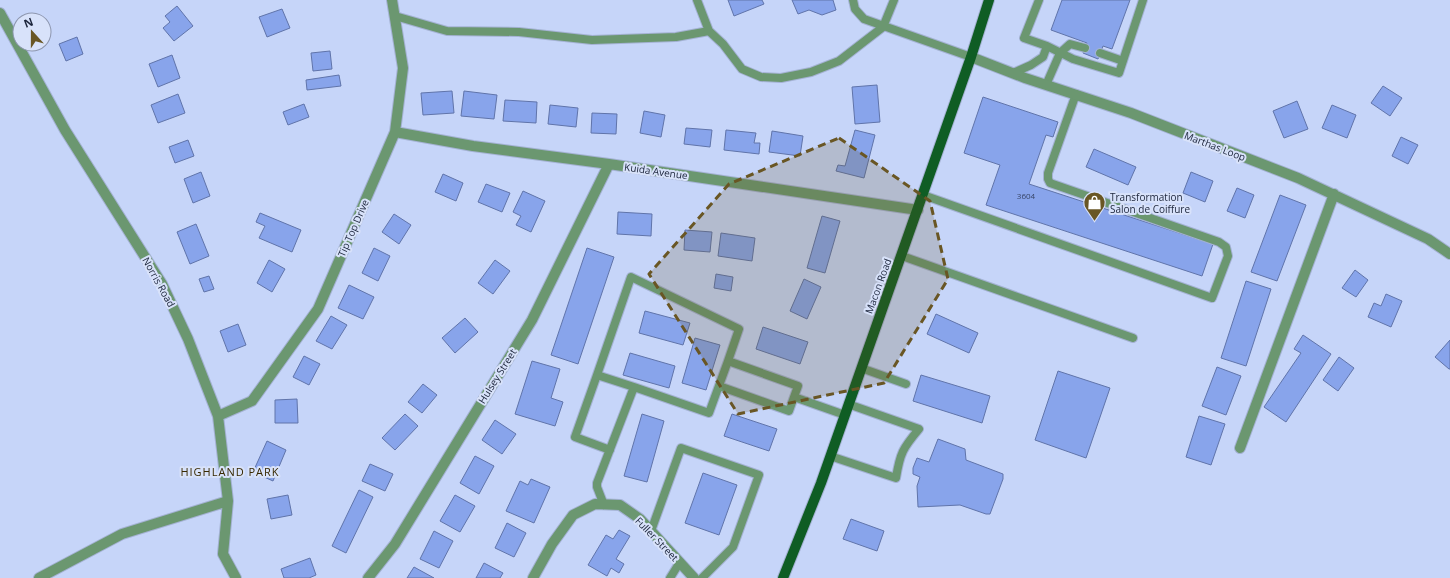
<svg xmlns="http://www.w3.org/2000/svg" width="1450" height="578" viewBox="0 0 1450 578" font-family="'Open Sans',sans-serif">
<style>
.building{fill:#88a4eb;stroke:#6074aa}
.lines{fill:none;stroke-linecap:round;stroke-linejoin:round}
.lane-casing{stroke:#a4b2d3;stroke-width:10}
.street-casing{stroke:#a4b2d3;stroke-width:12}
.primary-casing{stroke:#a4b2d3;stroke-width:12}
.lane{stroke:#6b9770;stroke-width:8}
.street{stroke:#6b9770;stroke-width:10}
.primary{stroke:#0f5d24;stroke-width:10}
.marked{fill:#695624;fill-opacity:0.2;stroke:#695624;stroke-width:3;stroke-dasharray:8 5;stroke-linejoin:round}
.labels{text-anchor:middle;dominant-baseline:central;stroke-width:4;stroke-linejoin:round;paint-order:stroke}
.number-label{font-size:8px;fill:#374567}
.street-label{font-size:10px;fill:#1c253b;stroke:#d8e2fa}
.poi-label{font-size:10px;fill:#1c253b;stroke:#d8e2fa;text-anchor:start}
.neighbourhood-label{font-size:11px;letter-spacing:1px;fill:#372800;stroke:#d8e2fa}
</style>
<rect width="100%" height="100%" fill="#c6d5f9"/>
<path class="building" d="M 728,0 L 762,0 L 764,4 L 734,16 Z
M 792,0 L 833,0 L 836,10 L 822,15 L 809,10 L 798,14 Z
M 1062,0 L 1130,0 L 1112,49 L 1103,46 L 1098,59 L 1083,53 L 1087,43 L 1051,30 Z
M 177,6 L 193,26 L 174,41 L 163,28 L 170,22 L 165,16 Z
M 282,9 L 290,28 L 267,37 L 259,17 Z
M 77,37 L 83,54 L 66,61 L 59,44 Z
M 330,51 L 332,69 L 313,71 L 311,53 Z
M 172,55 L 180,78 L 158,87 L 149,64 Z
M 339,75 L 341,86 L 307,90 L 306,80 Z
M 877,85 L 880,122 L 855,124 L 852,87 Z
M 1383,86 L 1402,98 L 1390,116 L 1371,103 Z
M 452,91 L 454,113 L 423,115 L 421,93 Z
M 464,91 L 497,95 L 494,119 L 461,116 Z
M 178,94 L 185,113 L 158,123 L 151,105 Z
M 983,97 L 1058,122 L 1053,137 L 1046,135 L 1029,184 L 1213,244 L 1202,276 L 986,205 L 1000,165 L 964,153 Z
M 505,100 L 537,102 L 536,123 L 503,121 Z
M 1297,101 L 1308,129 L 1284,138 L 1273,111 Z
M 304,104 L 309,117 L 288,125 L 283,112 Z
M 550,105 L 578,108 L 576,127 L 548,124 Z
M 1332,105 L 1356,115 L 1347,138 L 1322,128 Z
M 644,111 L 665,115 L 661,137 L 640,133 Z
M 592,113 L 617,114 L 616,134 L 591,133 Z
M 686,128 L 712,130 L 710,147 L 684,144 Z
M 726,130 L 756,133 L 754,143 L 760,143 L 759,154 L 724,150 Z
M 855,130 L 875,135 L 864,178 L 836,171 L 838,165 L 845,166 Z
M 772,131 L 803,136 L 800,156 L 769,152 Z
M 1401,137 L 1418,145 L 1408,164 L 1392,156 Z
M 188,140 L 194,156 L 175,163 L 169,147 Z
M 1094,149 L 1136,167 L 1128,185 L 1086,167 Z
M 201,172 L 210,196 L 193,203 L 184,179 Z
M 1191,172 L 1213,181 L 1205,202 L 1183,193 Z
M 443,174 L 463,183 L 456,201 L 435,192 Z
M 486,184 L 510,193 L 502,212 L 478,202 Z
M 1237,188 L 1254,195 L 1245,218 L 1227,211 Z
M 523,191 L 545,201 L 531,232 L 516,225 L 521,216 L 513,212 Z
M 1280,195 L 1306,205 L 1277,281 L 1251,272 Z
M 618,212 L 652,214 L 651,236 L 617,234 Z
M 260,213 L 301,230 L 292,252 L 259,238 L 265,226 L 256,222 Z
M 394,214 L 411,225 L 399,244 L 382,232 Z
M 822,216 L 840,221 L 825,273 L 807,268 Z
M 196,224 L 209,256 L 190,264 L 177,232 Z
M 685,230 L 712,232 L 710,252 L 684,250 Z
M 721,233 L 755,238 L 752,261 L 718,256 Z
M 374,248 L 390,256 L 378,281 L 362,273 Z
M 587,248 L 614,257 L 578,364 L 551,355 Z
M 269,260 L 285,269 L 272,292 L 257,283 Z
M 495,260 L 510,271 L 493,294 L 478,283 Z
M 1355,270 L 1368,280 L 1356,297 L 1342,288 Z
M 716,274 L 733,277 L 731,291 L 714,288 Z
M 209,276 L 214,289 L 204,292 L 199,279 Z
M 804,279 L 821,287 L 807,319 L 790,311 Z
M 1246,281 L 1271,289 L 1246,366 L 1221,358 Z
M 349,285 L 374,297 L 363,319 L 338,308 Z
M 1386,294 L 1402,301 L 1391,327 L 1368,317 L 1374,303 L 1381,306 Z
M 645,311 L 690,323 L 683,345 L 639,333 Z
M 936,314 L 978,333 L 969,353 L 927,334 Z
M 331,316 L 347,325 L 332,349 L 316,341 Z
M 465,318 L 478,332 L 455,353 L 442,338 Z
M 238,324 L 246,345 L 228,352 L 220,331 Z
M 763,327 L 808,342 L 800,364 L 756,349 Z
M 1303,335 L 1331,354 L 1286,422 L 1264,407 L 1301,353 L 1294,349 Z
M 695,338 L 720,345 L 706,390 L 682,383 Z
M 1450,340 L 1450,369 L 1449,369 L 1435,357 Z
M 630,353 L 675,366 L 669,388 L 623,375 Z
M 304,356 L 320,364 L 309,385 L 293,377 Z
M 1339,357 L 1354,368 L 1338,391 L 1323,380 Z
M 532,361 L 560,369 L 551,398 L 563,402 L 555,426 L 515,414 Z
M 1217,367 L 1241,376 L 1226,415 L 1202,406 Z
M 1058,371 L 1110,388 L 1086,458 L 1035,440 Z
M 921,375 L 990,396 L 982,423 L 913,401 Z
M 423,384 L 437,395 L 422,413 L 408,402 Z
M 297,399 L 298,423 L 275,423 L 275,400 Z
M 405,414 L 418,426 L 395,450 L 382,438 Z
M 642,414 L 664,421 L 647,482 L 624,476 Z
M 732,414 L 777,429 L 769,451 L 724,436 Z
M 1199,416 L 1225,424 L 1211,465 L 1186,457 Z
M 495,420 L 516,434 L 502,454 L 482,440 Z
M 938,439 L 965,449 L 966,460 L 1003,474 L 1003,479 L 990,514 L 986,514 L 960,505 L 918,507 L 917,486 L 920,477 L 913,474 L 913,468 L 917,458 L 929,462 Z
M 267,441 L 286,450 L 273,481 L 253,472 Z
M 475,456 L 494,466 L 479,494 L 460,483 Z
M 370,464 L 393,474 L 385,491 L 362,481 Z
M 703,473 L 737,485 L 719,535 L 685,523 Z
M 531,479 L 550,487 L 534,523 L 506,511 L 520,481 L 528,485 Z
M 359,490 L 373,497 L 346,553 L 332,546 Z
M 288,495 L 292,515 L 271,519 L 267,499 Z
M 455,495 L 475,506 L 460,532 L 440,521 Z
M 851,519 L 884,531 L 877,551 L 843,539 Z
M 507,523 L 526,533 L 514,557 L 495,548 Z
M 619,530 L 630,536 L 616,559 L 624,564 L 619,573 L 611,568 L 607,576 L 588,565 L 606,535 L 613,539 Z
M 434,531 L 453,541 L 439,568 L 420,559 Z
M 310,558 L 316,575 L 309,578 L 284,578 L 281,569 Z
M 484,563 L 503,573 L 500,578 L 476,578 Z
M 414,567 L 434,578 L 407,578 Z"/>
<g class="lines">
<defs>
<path id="lane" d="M 697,0 L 709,31 L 723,44 L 742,69 L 761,77 L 781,78 L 811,72 L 839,61 L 883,27 L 894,0
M 853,0 L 855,9 L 864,19 L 971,57
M 1039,0 L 1024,38 L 1047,46 L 1073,59 L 1119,73 L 1143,0
M 395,16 L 447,31 L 519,32 L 592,40 L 676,37 L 709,31
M 1100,53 L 1123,61
M 1013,73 L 1031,65 L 1043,57 L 1047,46
M 1046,85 L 1060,53 L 1070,44 L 1085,48
M 923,195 L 1212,298 L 1228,256 L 1226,247 L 1219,242 L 1050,183 L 1048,179 L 1048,173 L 1076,94
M 902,256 L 1133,338
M 861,368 L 906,384
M 597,375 L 575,437 L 610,450
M 719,386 L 789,411 L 794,397
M 634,387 L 709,413 L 728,361
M 830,456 L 896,478 C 900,453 903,448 919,429 L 848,404
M 604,505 L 597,487 L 597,483 L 634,387 L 597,375 L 631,277 L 739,329 L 728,361 L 798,386 L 794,397 L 845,415
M 651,531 L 681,448 L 759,475 L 733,547 L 702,578
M 670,578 L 680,562"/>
<path id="street" d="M 0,13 L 65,130 L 162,284 L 188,339 L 218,416 L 228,501 L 223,554 L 236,578
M 971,57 L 1025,78 L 1131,113 L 1298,178 L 1428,239 L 1450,254
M 395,132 L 473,146 L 609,164 L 918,210
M 218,416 L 252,401 L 318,309 L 395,132 L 403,68 L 392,0
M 1240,448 L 1334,194
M 39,578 L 122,534 L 228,501
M 368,578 L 395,544 L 532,320 L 609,164
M 533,578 L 552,544 L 573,515 L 595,504 L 620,505 L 640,519 L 694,578"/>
<path id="primary" d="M 783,578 L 821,483 L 971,57 L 989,0"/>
</defs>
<use href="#lane" class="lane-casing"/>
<use href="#street" class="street-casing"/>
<use href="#primary" class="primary-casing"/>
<use href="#lane" class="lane"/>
<use href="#street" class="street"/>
<use href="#primary" class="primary"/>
</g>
<path class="marked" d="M 839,138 L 930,201 L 948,279 L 884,383 L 738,414 L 649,274 L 729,184 Z"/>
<defs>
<symbol id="shop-pin" viewBox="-11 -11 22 30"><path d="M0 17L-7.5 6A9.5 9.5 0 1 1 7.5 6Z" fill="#695624" stroke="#d8e2fa"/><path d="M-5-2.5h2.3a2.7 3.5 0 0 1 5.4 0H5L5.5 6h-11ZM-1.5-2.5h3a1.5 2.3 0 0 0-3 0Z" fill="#fff"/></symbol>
</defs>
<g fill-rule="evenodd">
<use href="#shop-pin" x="1082" y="190" width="25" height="34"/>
</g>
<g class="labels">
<g class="number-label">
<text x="1026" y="195">3604</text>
</g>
<g class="street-label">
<text transform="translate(1215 146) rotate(21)">Marthas Loop</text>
<text transform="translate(656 171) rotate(8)">Kuida Avenue</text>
<text transform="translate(353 228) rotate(-66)">Tip Top Drive</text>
<text transform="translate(159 282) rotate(61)">Norris Road</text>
<text transform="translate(878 286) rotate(-70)">Macon Road</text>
<text transform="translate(497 376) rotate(-58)">Hulsey Street</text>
<text transform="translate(657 539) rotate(46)">Fuller Street</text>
</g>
<g class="poi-label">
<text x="1110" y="197">Transformation<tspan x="1110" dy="12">Salon de Coiffure</tspan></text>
</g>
<g class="neighbourhood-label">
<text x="230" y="471">HIGHLAND PARK</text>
</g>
</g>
<g transform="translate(32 32) rotate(339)"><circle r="19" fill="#d8e2fa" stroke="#8d96ae"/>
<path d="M0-3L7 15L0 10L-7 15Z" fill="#695624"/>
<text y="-6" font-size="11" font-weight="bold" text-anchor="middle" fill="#1c253b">N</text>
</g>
</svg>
